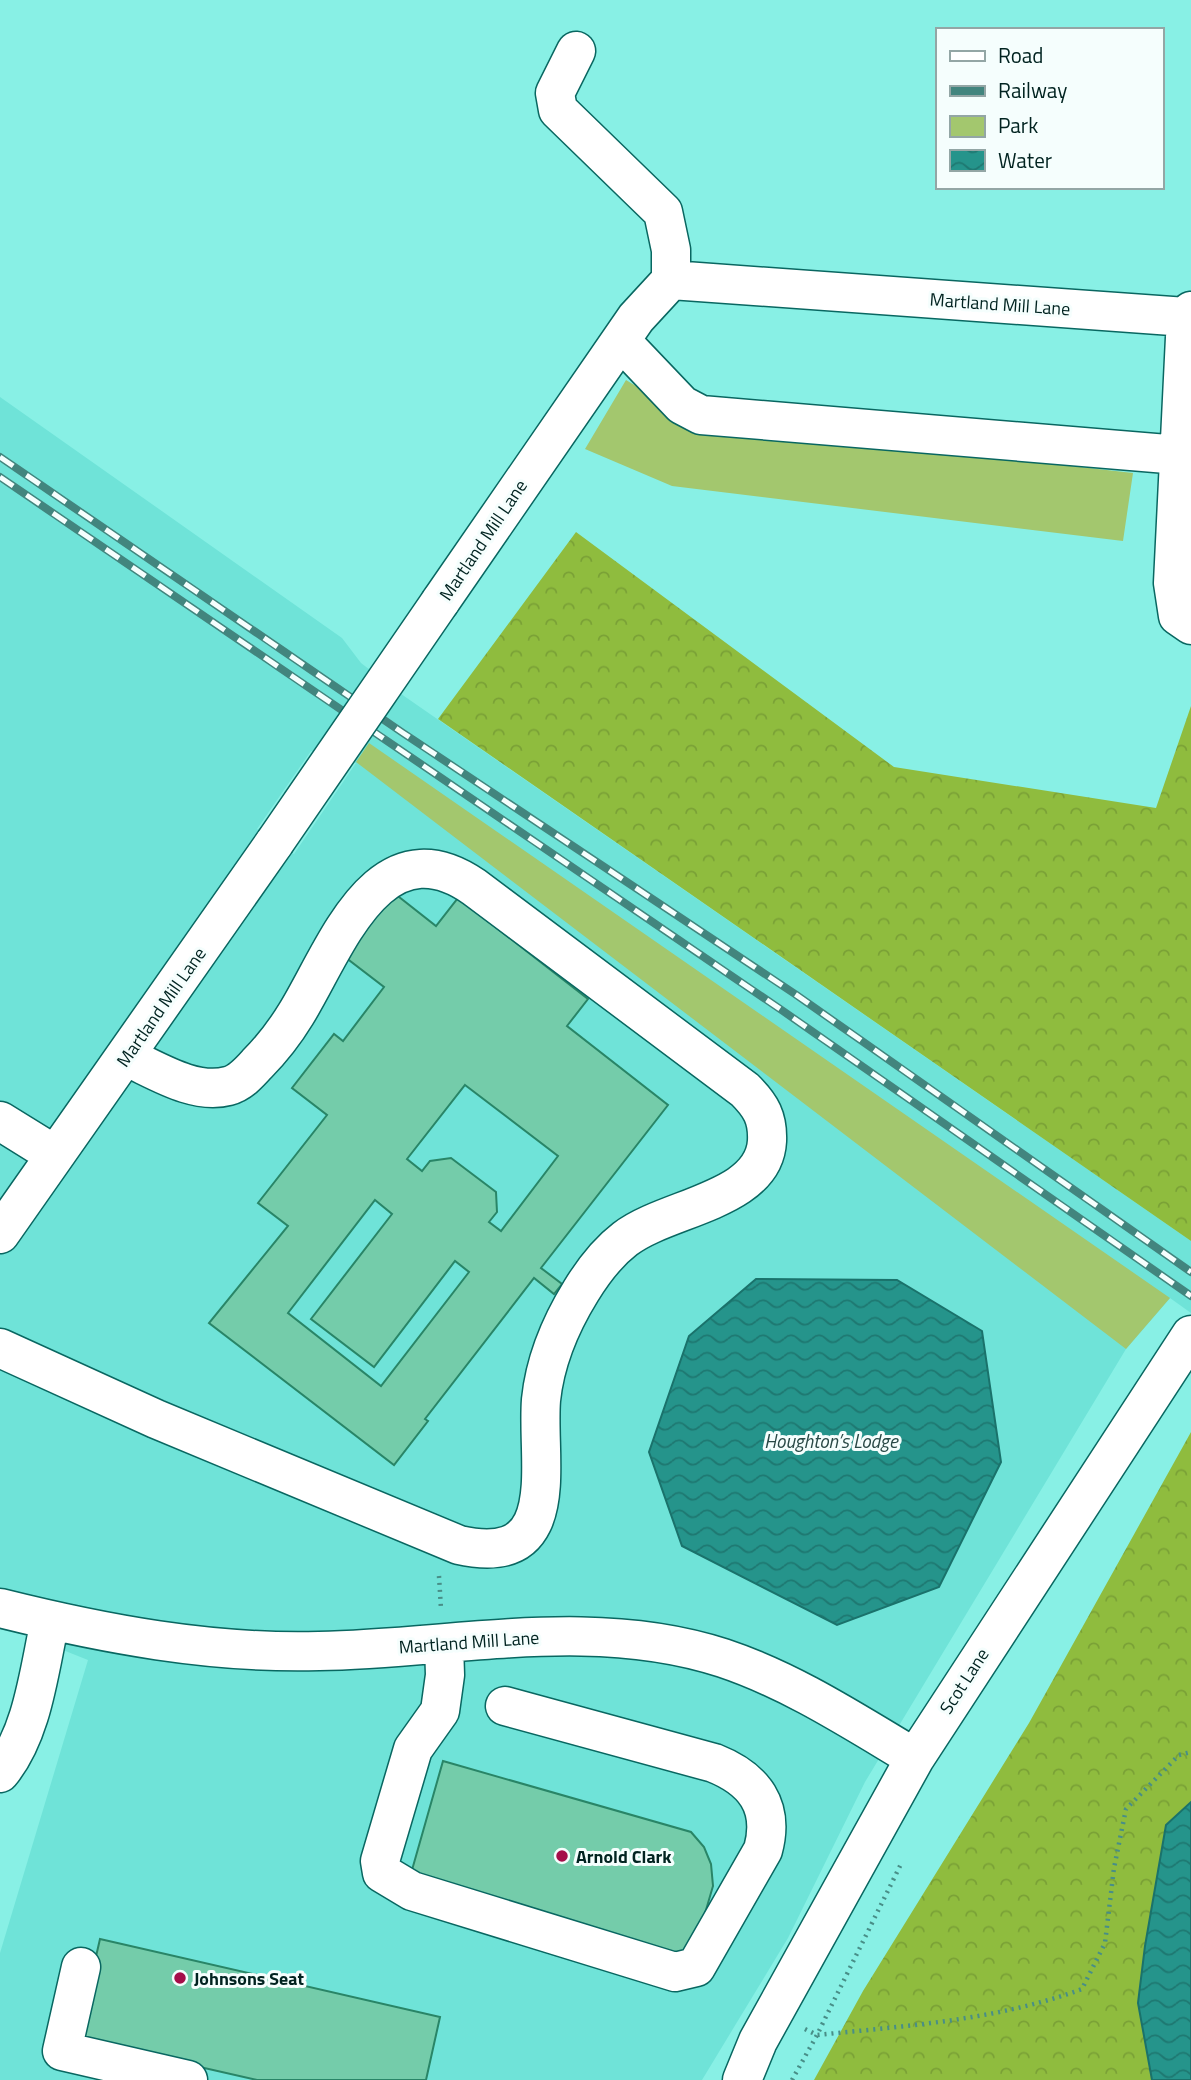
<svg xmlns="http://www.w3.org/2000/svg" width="1191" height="2080" viewBox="0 0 1191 2080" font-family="'Titillium Web',sans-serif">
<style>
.built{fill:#6fe3d8;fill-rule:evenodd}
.green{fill:#a3c76e}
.forest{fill:url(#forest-crowns)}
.water{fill:url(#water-waves);stroke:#1a726b;stroke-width:2}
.building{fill:#74ccaa;stroke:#298567;stroke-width:2;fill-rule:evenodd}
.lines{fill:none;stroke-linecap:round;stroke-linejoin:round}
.minor-casing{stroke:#096761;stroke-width:41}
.path{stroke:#488e87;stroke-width:4.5;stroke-dasharray:2 5;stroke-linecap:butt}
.minor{stroke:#fff;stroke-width:38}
.rail-casing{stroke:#42857e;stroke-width:8}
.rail{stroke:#f5fefd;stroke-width:5;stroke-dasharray:16;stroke-linecap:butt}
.minor-bridge-casing{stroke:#096761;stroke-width:41;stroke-linecap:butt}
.minor-bridge{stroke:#fff;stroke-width:38}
.poi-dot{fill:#a50e49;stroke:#f5fefd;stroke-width:2.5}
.labels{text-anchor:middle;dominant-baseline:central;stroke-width:6;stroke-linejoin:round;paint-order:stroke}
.street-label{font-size:18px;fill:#012320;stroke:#f5fefd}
.poi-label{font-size:18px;font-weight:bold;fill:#012320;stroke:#f5fefd;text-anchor:start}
.water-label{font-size:19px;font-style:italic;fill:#294946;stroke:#f5fefd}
</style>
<defs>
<pattern id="forest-crowns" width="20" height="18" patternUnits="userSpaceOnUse" patternTransform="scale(1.75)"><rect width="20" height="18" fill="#8fbc3e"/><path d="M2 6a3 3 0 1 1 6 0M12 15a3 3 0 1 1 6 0" fill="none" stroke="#7aa136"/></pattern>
<pattern id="water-waves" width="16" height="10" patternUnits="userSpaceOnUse" patternTransform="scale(1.75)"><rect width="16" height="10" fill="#25948b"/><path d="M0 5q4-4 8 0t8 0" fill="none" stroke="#1e7871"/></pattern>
</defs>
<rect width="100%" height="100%" fill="#88f0e5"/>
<path class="built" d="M 0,397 L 342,638 L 361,663 L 404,696 L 1191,1241 L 1191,1313 L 1170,1298 L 1126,1349 L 865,1782 L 788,1938 L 702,2080 L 0,2080 L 0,1953 L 88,1660 L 0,1625 ZM 311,751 L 356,763 L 294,854 L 257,829 Z"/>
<path class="green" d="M 626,380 L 699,424 L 1133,473 L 1123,541 L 672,486 L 585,449 Z
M 369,743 L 1170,1298 L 1126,1349 L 356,762 Z"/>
<path class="forest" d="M 576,532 L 894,767 L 1156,808 L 1191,706 L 1191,1241 L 438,719 Z
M 1191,1432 L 1191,1802 L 1166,1825 L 1138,2003 L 1152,2080 L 814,2080 L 863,1991 L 1029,1723 Z"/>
<path class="water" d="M 756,1279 L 897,1280 L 982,1331 L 1001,1462 L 939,1587 L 837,1625 L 682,1546 L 649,1452 L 689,1336 Z
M 1191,1802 L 1191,2080 L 1152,2080 L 1138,2003 L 1145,1946 L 1166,1825 Z"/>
<path class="building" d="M 394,893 L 436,926 L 458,898 L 588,999 L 567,1026 L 668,1105 L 541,1268 L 562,1284 L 554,1294 L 534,1278 L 425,1419 L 428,1421 L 394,1465 L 209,1323 L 288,1226 L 258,1203 L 327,1115 L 292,1088 L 334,1034 L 343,1041 L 384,987 L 345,957 ZM 465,1085 L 558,1156 L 501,1231 L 489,1222 L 497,1212 L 496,1192 L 451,1158 L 430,1161 L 422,1171 L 407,1159 ZM 375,1200 L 392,1214 L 311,1319 L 374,1367 L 455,1261 L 469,1272 L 381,1386 L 288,1313 Z
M 443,1761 L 691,1832 L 704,1847 L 711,1864 L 713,1886 L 692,1958 L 410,1877 Z
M 100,1939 L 440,2017 L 426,2080 L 257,2080 L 77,2039 Z"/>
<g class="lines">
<defs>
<path id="minor" d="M 576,51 L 555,93 L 558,110 L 663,212 L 671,250 L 671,280
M 1186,317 L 1173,583 L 1178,616 L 1191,625
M 621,341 L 682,405 L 701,415 L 1179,455
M 440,602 L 636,318 L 671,280 L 1186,317 L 1191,311
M 0,1121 L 55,1155
M 0,1234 L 275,842
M 0,1348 L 156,1419 L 459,1545 C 566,1569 536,1463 541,1400 C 545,1361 560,1325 581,1291 C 592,1273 608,1252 625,1239 C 666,1207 764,1201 767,1141 C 768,1118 761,1106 745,1090 L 474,887 C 378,821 335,951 296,1014 C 285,1032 272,1049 257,1064 C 249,1073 240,1083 228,1086 C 194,1095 156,1070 127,1057
M 0,1608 C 104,1634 211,1654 319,1651 C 453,1649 591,1615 723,1658 C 792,1681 853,1721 915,1758
M 444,1644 L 445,1675 L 440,1711 L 413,1749 L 380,1861 L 382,1873 L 412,1891 L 675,1972 L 696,1967 L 763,1850 C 775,1806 754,1779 714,1763 L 505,1706
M 0,1773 C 33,1733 39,1670 50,1621
M 81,1967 L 62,2051 L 188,2080
M 742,2080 L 758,2041 L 915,1758 L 1191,1335"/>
</defs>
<use href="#minor" class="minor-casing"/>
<path class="path" d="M 439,1576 L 441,1609
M 805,2029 L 817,2035 C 906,2026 998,2020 1082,1989 L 1105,1943 L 1114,1868 L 1126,1809 L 1179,1755 L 1191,1752
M 792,2080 L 817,2035 L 902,1862"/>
<use href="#minor" class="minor"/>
<defs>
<path id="rail" d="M 0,457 L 403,733 L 795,994 L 1191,1272
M 0,477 L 783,1011 L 1191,1296"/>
</defs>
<use href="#rail" class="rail-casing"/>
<use href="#rail" class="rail"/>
<defs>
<path id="minor-bridge" d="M 275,842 L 440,602"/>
</defs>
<use href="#minor-bridge" class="minor-bridge-casing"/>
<use href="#minor-bridge" class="minor-bridge"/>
</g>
<g class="poi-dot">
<circle cx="562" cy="1856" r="7"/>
<circle cx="180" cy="1978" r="7"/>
</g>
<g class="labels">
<g class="street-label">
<text transform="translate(1000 304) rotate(4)">Martland Mill Lane</text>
<text transform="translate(483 540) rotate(-56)">Martland Mill Lane</text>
<text transform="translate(161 1007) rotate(-55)">Martland Mill Lane</text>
<text transform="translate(469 1642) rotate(-4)">Martland Mill Lane</text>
<text transform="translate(964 1681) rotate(-57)">Scot Lane</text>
</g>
<g class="poi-label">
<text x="576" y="1856">Arnold Clark</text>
<text x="194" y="1978">Johnsons Seat</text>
</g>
<g class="water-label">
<text x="831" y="1440">Houghton’s Lodge</text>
</g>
</g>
<rect x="936" y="28" width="228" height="161" fill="#f5fefd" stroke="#93a6a5" stroke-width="2"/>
<rect x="950" y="51" width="35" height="10" fill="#ffffff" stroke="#93a6a5" stroke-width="2"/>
<text x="998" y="63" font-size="21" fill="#012320">Road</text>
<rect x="950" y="86" width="35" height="10" fill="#42857e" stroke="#93a6a5" stroke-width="2"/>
<text x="998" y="98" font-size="21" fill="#012320">Railway</text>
<rect x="950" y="116" width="35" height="21" fill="#a3c76e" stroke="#93a6a5" stroke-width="2"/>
<text x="998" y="133" font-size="21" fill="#012320">Park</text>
<rect x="950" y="150" width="35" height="21" fill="url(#water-waves)" stroke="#93a6a5" stroke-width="2"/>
<text x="998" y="168" font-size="21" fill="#012320">Water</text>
</svg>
